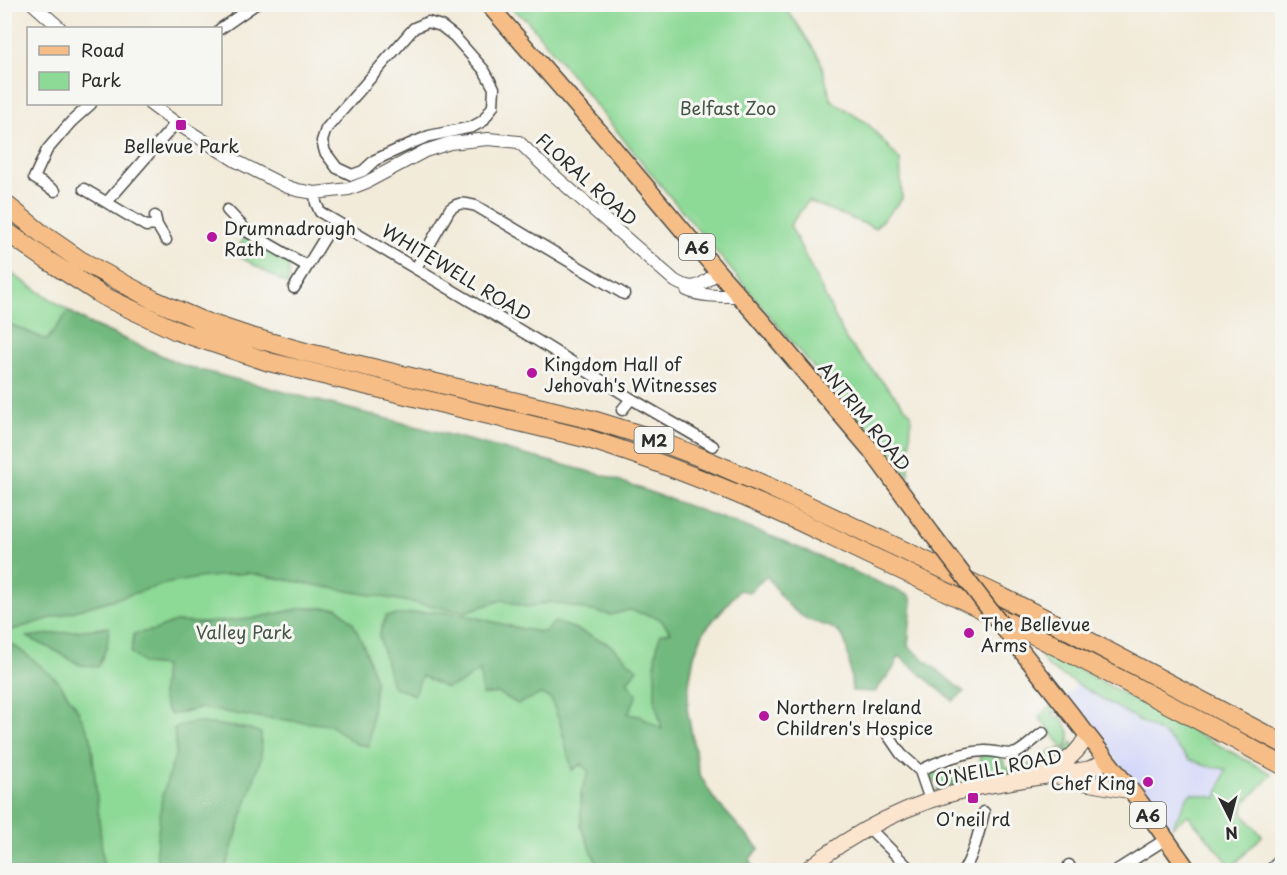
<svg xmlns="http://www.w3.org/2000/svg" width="1287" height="875" viewBox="0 0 1287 875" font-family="'Playpen Sans',sans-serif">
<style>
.built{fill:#d4d8f9}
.green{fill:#8dd996;stroke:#5c8260;stroke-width:1.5}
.forest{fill:#72b97f;stroke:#4e7255;stroke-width:1.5}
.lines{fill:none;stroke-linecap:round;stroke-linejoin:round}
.minor-casing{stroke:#494845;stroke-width:13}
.tertiary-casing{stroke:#494845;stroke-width:14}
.secondary-casing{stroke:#494845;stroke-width:17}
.primary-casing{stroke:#494845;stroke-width:19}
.motorway-casing{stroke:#494845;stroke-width:20}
.minor{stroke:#fff;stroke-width:10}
.tertiary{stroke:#fff;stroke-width:12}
.secondary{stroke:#fbe5cf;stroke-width:15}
.primary{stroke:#f6be86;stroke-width:16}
.motorway{stroke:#f6be86;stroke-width:18}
.primary-bridge-casing{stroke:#494845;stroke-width:19;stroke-linecap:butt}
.primary-bridge{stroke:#f6be86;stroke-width:16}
.poi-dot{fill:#b5179e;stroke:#f6f6f2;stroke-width:2}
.labels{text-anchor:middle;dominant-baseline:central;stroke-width:6;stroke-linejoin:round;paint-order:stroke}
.shield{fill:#f6f6f2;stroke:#686867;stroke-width:1.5}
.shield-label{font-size:16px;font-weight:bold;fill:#2b2b2b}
.park-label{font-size:18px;fill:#445646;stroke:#f6f6f2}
.poi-label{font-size:18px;fill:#2b2b2b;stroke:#f6f6f2;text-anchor:start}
.street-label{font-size:18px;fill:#2b2b2b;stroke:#f6f6f2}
</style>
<rect width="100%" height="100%" fill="#f6f6f2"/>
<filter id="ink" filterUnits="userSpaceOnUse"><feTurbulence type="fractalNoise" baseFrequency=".0167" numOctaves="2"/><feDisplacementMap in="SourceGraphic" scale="12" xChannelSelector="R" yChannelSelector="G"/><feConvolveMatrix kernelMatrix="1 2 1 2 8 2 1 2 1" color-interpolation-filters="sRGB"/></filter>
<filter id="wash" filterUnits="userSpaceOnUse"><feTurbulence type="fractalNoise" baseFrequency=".008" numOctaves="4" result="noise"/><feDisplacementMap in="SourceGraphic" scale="24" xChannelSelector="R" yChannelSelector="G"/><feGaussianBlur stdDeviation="1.35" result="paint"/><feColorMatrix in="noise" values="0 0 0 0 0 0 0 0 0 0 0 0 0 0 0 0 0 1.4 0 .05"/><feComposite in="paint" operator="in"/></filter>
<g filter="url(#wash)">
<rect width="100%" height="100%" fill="#f2ebda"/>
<path class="built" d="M 1077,684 L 1167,737 L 1189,759 L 1226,769 L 1217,799 L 1188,796 L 1172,827 L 1065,697 Z"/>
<path class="green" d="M 506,5 L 783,5 L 798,25 L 820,59 L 831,100 L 868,124 L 900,160 L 902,199 L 875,228 L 808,201 L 790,225 L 847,341 L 911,414 L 909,476 L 807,360 L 667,193 L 527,20 Z
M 245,236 L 289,263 L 289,279 L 287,284 L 235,254 Z
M 4,269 L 86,322 L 185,366 L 447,438 L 739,590 L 704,631 L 694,655 L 689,683 L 687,709 L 699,773 L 714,799 L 759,849 L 750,858 L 754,870 L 5,870 Z
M 1034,645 L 1272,774 L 1243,805 L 1243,814 L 1262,836 L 1232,867 L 1188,815 L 1172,827 L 1188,796 L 1192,793 L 1217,798 L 1226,769 L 1206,766 L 1189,759 L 1166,736 L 1048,667 Z
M 1051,706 L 1056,712 L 1053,714 L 1057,719 L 1060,716 C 1070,731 1073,734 1065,750 L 1039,717 Z
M 1072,742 L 1076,747 L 1047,768 L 936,791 L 940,787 L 977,778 L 985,775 L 938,785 L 932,779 L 931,774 L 939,770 L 940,767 L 943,774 L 981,763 L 979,756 C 985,755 998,755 1003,760 C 1004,761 1006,767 1007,768 L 1036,763 L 1050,752 L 1052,751 L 1054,752 L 1060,748 L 1062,751 L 1043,765 L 1003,773 C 1029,773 1059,766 1072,742 Z"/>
<path class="forest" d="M 69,311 L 86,322 L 185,366 L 606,476 L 776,538 L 910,596 L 912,602 L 908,646 L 964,692 L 953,701 L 899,656 L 893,669 L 875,692 L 852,691 C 851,679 849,644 842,636 C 833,624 817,625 805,618 C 786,607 779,593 767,576 L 749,592 L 739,590 L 704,631 L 694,655 L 689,683 L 687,709 L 699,773 L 714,799 L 759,849 L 750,858 L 754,870 L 600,870 L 581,827 L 581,792 L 589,772 L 582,764 L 572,770 L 560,723 L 551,699 L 541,694 L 518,704 L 498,693 L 482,695 L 480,670 L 461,683 L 446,688 L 422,676 L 414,695 L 392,686 L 379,636 L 386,616 C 402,615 423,611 438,612 C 474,613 508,629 544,632 L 555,622 L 573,628 L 609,644 L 637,669 L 627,682 L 637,695 L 628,714 L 639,716 L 662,729 L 655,702 L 655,657 L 660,634 L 671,632 L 659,618 L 629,610 L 611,615 L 551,602 L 526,607 L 502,600 L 465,612 L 248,573 L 198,578 L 165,584 L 5,632 L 5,322 L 47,340 Z
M 303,608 L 338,608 L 353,623 L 366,651 L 375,681 L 369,746 L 356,744 L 330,725 L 248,716 L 200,708 L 171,715 C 157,698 163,687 164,666 L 144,664 L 131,653 L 134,634 L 155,630 L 175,622 L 203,623 L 250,619 Z
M 109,627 L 107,646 L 98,667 L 80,665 L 56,651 L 27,637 Z
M 5,641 L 13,645 L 35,661 L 59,682 L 76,707 L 91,737 L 104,870 L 5,870 Z
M 194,722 L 250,729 L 261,733 L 261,758 L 225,870 L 159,870 L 156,850 L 162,797 L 176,752 L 174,728 Z"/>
</g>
<g filter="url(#ink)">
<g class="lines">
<defs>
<path id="minor" d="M 428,22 L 441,26 L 454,36 L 484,70 L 494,88 L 493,106 L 483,121 L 472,127 L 429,136 L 410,144 L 375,160 L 363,171 L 352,175 L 337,168 L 325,152 L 322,141 L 326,129 L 414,28 Z
M 220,29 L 256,4
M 4,102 L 6,103 L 4,105
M 84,189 L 146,226 L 157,225
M 55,191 L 34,178 L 47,150 L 71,122 L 91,104
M 315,193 L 316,203 L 320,212 L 538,341 L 630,398 L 713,446
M 107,202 L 176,123
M 227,210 L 248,232 L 307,266
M 155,216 L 157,225 L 166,240
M 416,268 L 450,209 C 460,201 464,203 476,206 L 624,294
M 294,288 L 335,221
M 622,410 L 631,399
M 888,735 L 901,754 L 920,771 L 930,800
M 920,771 C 935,762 969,750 987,751 C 997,751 1006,756 1016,753 C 1025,749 1034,739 1043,733
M 870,827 L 875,834 L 911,870
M 1069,865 L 1071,870
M 964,870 C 974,853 979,832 984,812
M 1117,870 L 1166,839
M 1270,870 L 1282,858"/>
<path id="tertiary" d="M 33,4 L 60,28
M 150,104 L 176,123 L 236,161 L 285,186 L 297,190 L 315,193 L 349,189 L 367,182 L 425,151 L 450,143 L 488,139 L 519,142 L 549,171 L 675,281 C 695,293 702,284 718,272
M 687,290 C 701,297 723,296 739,296"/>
<path id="secondary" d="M 1046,773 C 1064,762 1078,755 1087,735
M 1057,776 L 1075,781 L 1131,791
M 806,870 C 854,831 910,803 970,789 C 1010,781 1050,776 1089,769 L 1106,761"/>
<path id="primary" d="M 488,4 L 605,138 L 718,272 L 758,317 L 870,449 L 932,534
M 1005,630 L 1140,802 L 1188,870"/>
<path id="motorway" d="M 4,203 L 41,233 L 80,260 L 154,300 L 200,320 L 251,337 L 305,352 L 593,420 L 645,436 L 702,458 L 767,486 L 996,594 L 1066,629 L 1282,743
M 4,230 L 47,260 L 103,296 L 177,331 L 269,362 L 585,438 C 649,458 711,482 772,509 C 809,525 845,544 882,561 C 1018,625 1151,694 1282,765"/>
</defs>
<use href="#minor" class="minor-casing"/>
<use href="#tertiary" class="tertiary-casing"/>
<use href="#secondary" class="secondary-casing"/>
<use href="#primary" class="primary-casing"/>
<use href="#motorway" class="motorway-casing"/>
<use href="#minor" class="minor"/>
<use href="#tertiary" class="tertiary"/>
<use href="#secondary" class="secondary"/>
<use href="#primary" class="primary"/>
<use href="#motorway" class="motorway"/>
<defs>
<path id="primary-bridge" d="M 932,534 L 1005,630"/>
</defs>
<use href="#primary-bridge" class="primary-bridge-casing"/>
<use href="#primary-bridge" class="primary-bridge"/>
</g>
</g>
<g class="poi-dot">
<rect x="175" y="119" width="12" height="12" rx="3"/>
<circle cx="212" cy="237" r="6"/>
<circle cx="532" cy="373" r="6"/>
<circle cx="969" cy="633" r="6"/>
<circle cx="764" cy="716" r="6"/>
<circle cx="1148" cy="782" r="6"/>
<rect x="967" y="792" width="12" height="12" rx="3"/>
</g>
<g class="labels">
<g class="shield">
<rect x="679" y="234" width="36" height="26" rx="4.5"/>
<rect x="634.5" y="427" width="39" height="26" rx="4.5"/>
<rect x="1130" y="802" width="36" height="26" rx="4.5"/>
</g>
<g class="shield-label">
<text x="697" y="247">A6</text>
<text x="654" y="440">M2</text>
<text x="1148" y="815">A6</text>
</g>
<g class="park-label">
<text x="728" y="107">Belfast Zoo</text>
<text x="244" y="631">Valley Park</text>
</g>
<g class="poi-label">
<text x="181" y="145" text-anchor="middle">Bellevue Park</text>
<text x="224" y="227">Drumnadrough<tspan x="224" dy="21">Rath</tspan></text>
<text x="544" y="363">Kingdom Hall of<tspan x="544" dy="21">Jehovah's Witnesses</tspan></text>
<text x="981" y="623">The Bellevue<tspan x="981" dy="21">Arms</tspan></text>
<text x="776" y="706">Northern Ireland<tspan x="776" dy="21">Children's Hospice</tspan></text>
<text x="1136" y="782" text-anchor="end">Chef King</text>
<text x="973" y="818" text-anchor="middle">O'neil rd</text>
</g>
<g class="street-label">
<text transform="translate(587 179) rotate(42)">FLORAL ROAD</text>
<text transform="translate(457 272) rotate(31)">WHITEWELL ROAD</text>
<text transform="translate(865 416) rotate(51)">ANTRIM ROAD</text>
<text transform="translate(998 767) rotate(-11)">O'NEILL ROAD</text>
</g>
</g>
<rect width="1287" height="875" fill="none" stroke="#f6f6f2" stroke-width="24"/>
<rect x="27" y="27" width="195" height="78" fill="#f6f6f2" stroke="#a5a5a2" stroke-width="1.5"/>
<rect x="39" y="46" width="30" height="9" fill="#f6be86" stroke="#a5a5a2" stroke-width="1.5"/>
<text x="81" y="57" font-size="18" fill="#2b2b2b">Road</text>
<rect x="39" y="72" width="30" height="18" fill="#8dd996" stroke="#a5a5a2" stroke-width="1.5"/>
<text x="81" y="87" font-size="18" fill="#2b2b2b">Park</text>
<g transform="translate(1230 818) rotate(174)" stroke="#f6f6f2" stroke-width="4.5" paint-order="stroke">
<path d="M0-4.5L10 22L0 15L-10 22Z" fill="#2b2b2b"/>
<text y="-9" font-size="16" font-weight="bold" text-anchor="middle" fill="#2b2b2b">N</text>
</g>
</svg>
